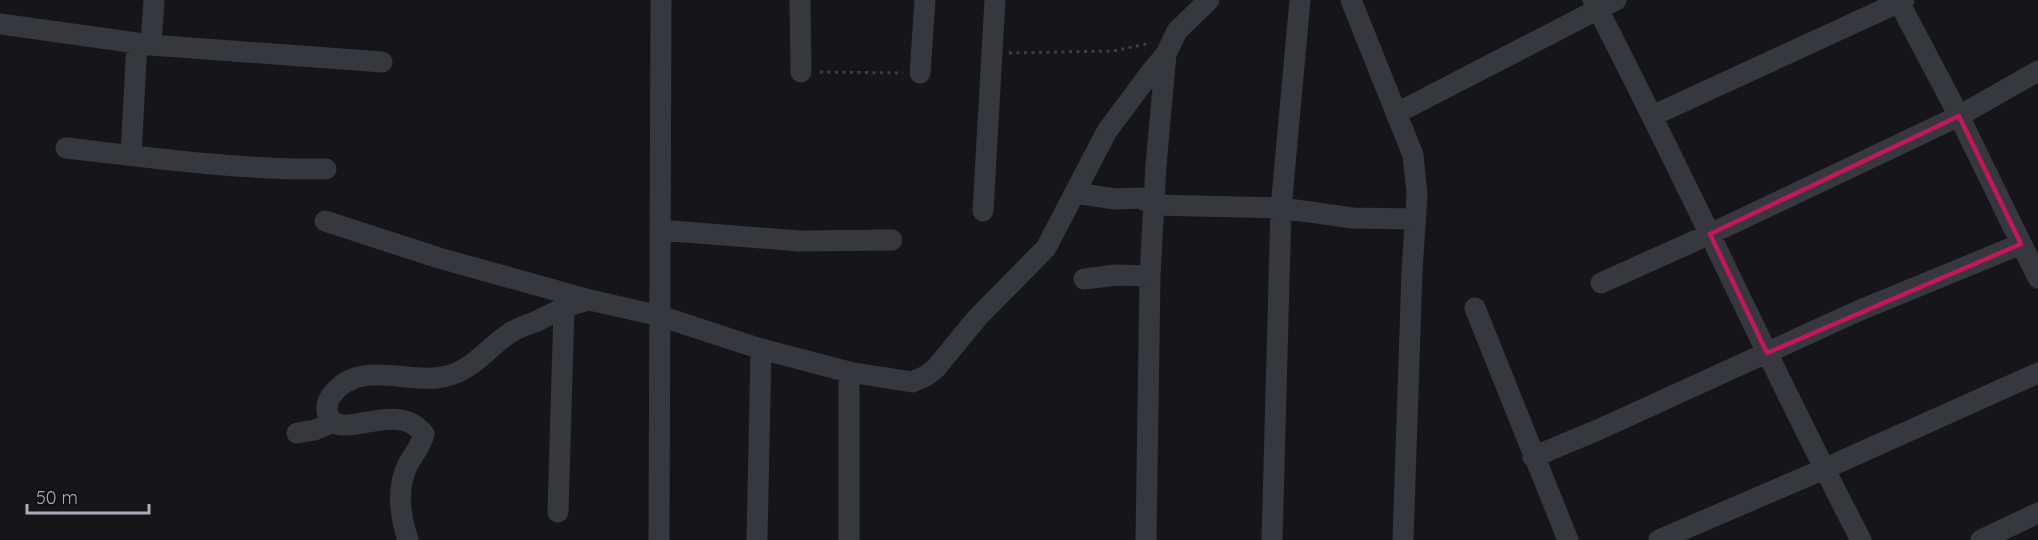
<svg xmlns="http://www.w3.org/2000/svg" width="2038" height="540" viewBox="0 0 2038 540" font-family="Quicksand,sans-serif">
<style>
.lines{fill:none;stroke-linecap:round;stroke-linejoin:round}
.path{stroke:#3d3f44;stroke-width:3;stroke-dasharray:3 4.5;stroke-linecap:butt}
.minor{stroke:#37383d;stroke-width:21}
.marked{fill:none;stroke:#c2185b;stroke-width:4.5;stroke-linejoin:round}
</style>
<rect width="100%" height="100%" fill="#161618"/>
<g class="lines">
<path class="path" d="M 1009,53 L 1113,51 L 1151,43
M 820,72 L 903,73"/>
<path class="minor" d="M 800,0 L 801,72
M 1351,0 L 1413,155 L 1417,194 L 1412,271 L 1403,540
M 1593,0 C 1686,178 1768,362 1861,540
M 1898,0 L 1959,116 L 2038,278
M 0,24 L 151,45 L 382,62
M 151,45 L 154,0
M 920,73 L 925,0
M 1397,113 L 1616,0
M 1652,116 L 1904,0
M 66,148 C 153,158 238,170 326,169
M 131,155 L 137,43
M 1075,193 L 1115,199 L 1140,198 L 1154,205 L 1281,208 L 1353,218 L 1415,219
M 983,211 L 995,0
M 325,221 L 439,258 L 590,300 L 660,316 L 761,349 L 849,372 L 912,382 L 926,376 L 936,368 L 977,318 L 1046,248 L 1107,131 L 1151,72 L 1166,54 L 1177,31 L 1209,0
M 660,230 L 799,241 L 892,240
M 1084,279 L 1116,275 L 1150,276
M 1601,283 L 1710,234 L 1959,116 L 2038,71
M 1475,308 L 1568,540
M 297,433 L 315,430 L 333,422
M 1533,457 L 1600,429 L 1858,311 L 2021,244
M 558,512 L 564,308
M 408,540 C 400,515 396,489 408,464 C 414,454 421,446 424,434 C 396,398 343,442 329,417 C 325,409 327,402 331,396 C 359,357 408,386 447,376 C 473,370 488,347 510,333 C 517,328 527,325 535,322 C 553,313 570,304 590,300
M 659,540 L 661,0
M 757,540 L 761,349
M 849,540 L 849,372
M 1146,540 L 1150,276 L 1156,165 L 1166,54
M 1272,540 L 1281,208 L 1300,0
M 1659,540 L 1824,469 L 2038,373
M 1981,540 L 2038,513"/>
</g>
<path class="marked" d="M 1959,116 L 2021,244 L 1767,353 L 1710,234 Z"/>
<path d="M27 504v9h122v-9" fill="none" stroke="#a8adb8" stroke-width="3"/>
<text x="36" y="504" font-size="18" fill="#a8adb8" stroke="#111113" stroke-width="4.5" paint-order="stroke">50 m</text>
</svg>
